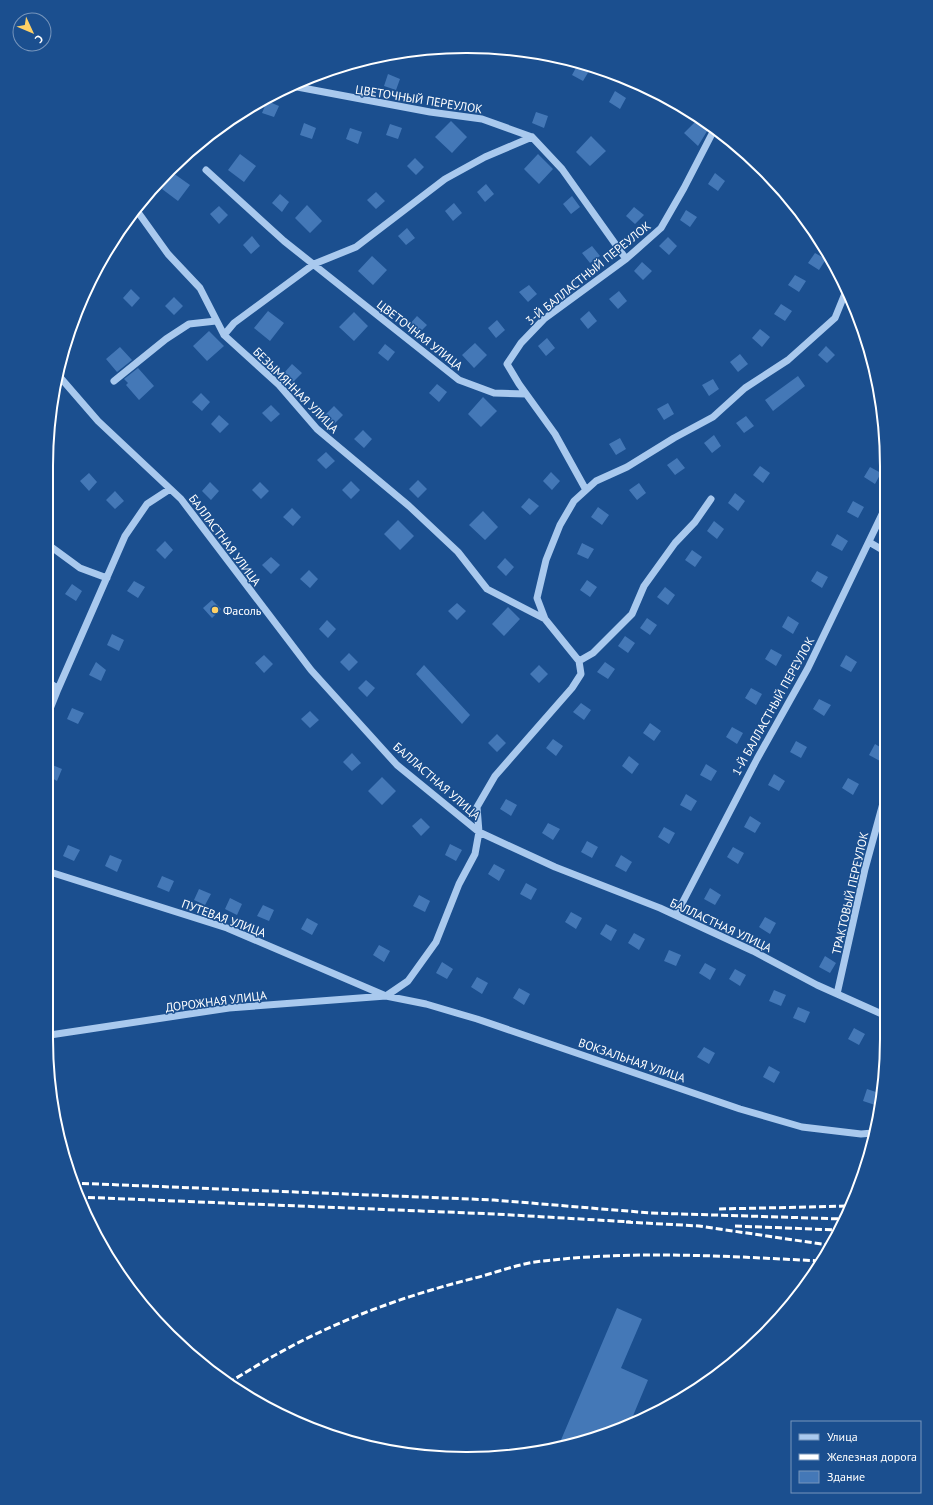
<svg xmlns="http://www.w3.org/2000/svg" width="933" height="1505" viewBox="0 0 933 1505" font-family="'PT Sans',sans-serif">
<style>
.building{fill:#4478b7}
.lines{fill:none;stroke-linecap:round;stroke-linejoin:round}
.minor{stroke:#a9c9ee;stroke-width:7}
.rail{stroke:#fff;stroke-width:3;stroke-dasharray:7 3;stroke-linecap:butt}
.poi-dot{fill:#ffd166;stroke:#1b4f8f;stroke-width:1.5}
.labels{text-anchor:middle;dominant-baseline:central;stroke-width:3;stroke-linejoin:round;paint-order:stroke}
.street-label{font-size:12px;fill:#fff;stroke:#1b4f8f}
.poi-label{font-size:12px;fill:#fff;stroke:#1b4f8f;text-anchor:start}
.rim{fill:none;stroke:#fff;stroke-width:2}
</style>
<rect width="100%" height="100%" fill="#1b4f8f"/>
<path class="building" d="M 578,64 L 589,71 L 583,81 L 572,75 Z
M 388,74 L 400,79 L 396,90 L 384,86 Z
M 615,91 L 626,98 L 620,109 L 609,102 Z
M 267,101 L 279,106 L 274,117 L 262,113 Z
M 536,112 L 548,116 L 544,128 L 532,123 Z
M 699,118 L 709,128 L 698,146 L 684,133 Z
M 451,121 L 467,137 L 452,153 L 435,137 Z
M 304,123 L 316,128 L 312,139 L 300,135 Z
M 390,124 L 402,128 L 398,139 L 386,135 Z
M 350,128 L 362,132 L 358,144 L 346,139 Z
M 591,136 L 606,151 L 590,166 L 576,152 Z
M 240,154 L 256,166 L 244,182 L 228,170 Z
M 538,154 L 553,169 L 539,184 L 524,169 Z
M 415,158 L 424,167 L 416,175 L 407,166 Z
M 173,173 L 190,185 L 178,201 L 162,189 Z
M 715,173 L 725,181 L 718,191 L 708,184 Z
M 486,184 L 494,194 L 485,202 L 477,192 Z
M 376,192 L 385,201 L 376,209 L 367,200 Z
M 280,194 L 289,202 L 282,212 L 272,203 Z
M 572,196 L 580,207 L 571,214 L 563,204 Z
M 454,203 L 462,213 L 453,221 L 445,211 Z
M 307,205 L 322,221 L 310,233 L 295,218 Z
M 219,206 L 228,215 L 219,224 L 210,214 Z
M 634,207 L 644,215 L 635,224 L 626,216 Z
M 686,210 L 697,217 L 690,227 L 680,220 Z
M 407,228 L 415,238 L 406,245 L 398,236 Z
M 252,236 L 260,246 L 251,254 L 243,245 Z
M 668,237 L 677,246 L 669,255 L 659,246 Z
M 592,246 L 600,256 L 590,263 L 582,253 Z
M 815,253 L 826,259 L 819,270 L 808,263 Z
M 372,256 L 387,270 L 373,285 L 358,271 Z
M 642,262 L 652,271 L 643,280 L 634,271 Z
M 795,275 L 806,281 L 799,292 L 788,285 Z
M 529,285 L 537,294 L 528,302 L 519,292 Z
M 131,289 L 140,298 L 132,307 L 123,298 Z
M 619,291 L 627,301 L 618,309 L 609,299 Z
M 174,297 L 183,306 L 174,315 L 165,306 Z
M 781,304 L 792,311 L 785,321 L 774,314 Z
M 268,311 L 284,323 L 270,341 L 254,328 Z
M 589,311 L 597,321 L 588,329 L 580,319 Z
M 354,312 L 368,326 L 354,341 L 339,327 Z
M 417,316 L 427,325 L 418,334 L 409,325 Z
M 497,320 L 505,330 L 496,338 L 488,328 Z
M 760,329 L 770,337 L 762,347 L 752,338 Z
M 209,331 L 224,346 L 207,361 L 193,346 Z
M 547,338 L 555,348 L 546,356 L 538,346 Z
M 475,343 L 487,355 L 474,368 L 462,355 Z
M 385,344 L 395,352 L 388,361 L 378,353 Z
M 826,346 L 835,355 L 827,363 L 818,355 Z
M 120,347 L 132,360 L 117,372 L 106,359 Z
M 740,354 L 748,364 L 738,372 L 730,362 Z
M 292,364 L 302,373 L 293,382 L 284,373 Z
M 138,368 L 154,386 L 139,400 L 126,385 L 128,383 L 124,379 Z
M 798,376 L 805,386 L 773,411 L 765,400 Z
M 713,379 L 719,389 L 709,396 L 702,385 Z
M 437,384 L 447,392 L 439,402 L 429,393 Z
M 201,393 L 210,402 L 202,411 L 192,402 Z
M 483,397 L 497,411 L 481,427 L 468,414 Z
M 668,403 L 674,414 L 664,420 L 657,409 Z
M 271,405 L 280,414 L 271,422 L 262,413 Z
M 334,406 L 343,415 L 334,424 L 325,415 Z
M 219,415 L 229,424 L 220,433 L 211,424 Z
M 746,416 L 754,426 L 744,433 L 736,423 Z
M 363,430 L 372,439 L 364,448 L 354,439 Z
M 714,435 L 721,446 L 712,453 L 704,443 Z
M 620,438 L 626,449 L 616,455 L 609,444 Z
M 326,452 L 335,461 L 326,469 L 317,460 Z
M 677,458 L 685,468 L 675,475 L 667,465 Z
M 760,466 L 770,473 L 763,483 L 753,475 Z
M 870,467 L 881,473 L 875,484 L 864,477 Z
M 551,472 L 560,481 L 552,490 L 543,481 Z
M 89,473 L 97,482 L 89,491 L 80,481 Z
M 418,480 L 427,489 L 418,498 L 409,489 Z
M 351,481 L 360,490 L 351,499 L 342,490 Z
M 210,482 L 219,491 L 211,500 L 202,491 Z
M 260,482 L 269,491 L 261,499 L 252,490 Z
M 639,483 L 646,493 L 637,500 L 629,490 Z
M 115,491 L 124,501 L 115,509 L 106,500 Z
M 735,493 L 745,501 L 738,511 L 728,503 Z
M 529,498 L 539,506 L 530,515 L 521,507 Z
M 853,501 L 864,507 L 858,518 L 847,512 Z
M 598,507 L 609,515 L 602,525 L 591,517 Z
M 292,508 L 301,517 L 293,526 L 283,517 Z
M 483,511 L 498,527 L 485,540 L 469,525 Z
M 398,520 L 414,536 L 400,550 L 384,534 Z
M 714,521 L 724,529 L 717,539 L 707,531 Z
M 837,534 L 848,541 L 842,551 L 831,545 Z
M 165,541 L 173,550 L 165,559 L 156,550 Z
M 582,543 L 594,549 L 588,559 L 577,554 Z
M 692,550 L 702,557 L 695,567 L 685,560 Z
M 271,557 L 280,565 L 271,574 L 262,565 Z
M 505,558 L 514,567 L 506,576 L 497,567 Z
M 309,570 L 318,579 L 310,588 L 300,579 Z
M 817,571 L 828,577 L 822,588 L 811,581 Z
M 587,580 L 597,587 L 590,597 L 580,590 Z
M 134,581 L 145,587 L 138,598 L 127,591 Z
M 72,584 L 82,591 L 76,601 L 65,594 Z
M 665,587 L 675,595 L 668,605 L 657,597 Z
M 212,600 L 221,609 L 212,618 L 203,608 Z
M 457,603 L 466,611 L 457,620 L 448,611 Z
M 508,607 L 520,619 L 504,636 L 492,624 Z
M 788,616 L 799,623 L 793,634 L 782,627 Z
M 647,618 L 657,625 L 650,635 L 640,628 Z
M 327,620 L 336,629 L 328,638 L 319,629 Z
M 112,634 L 124,640 L 119,651 L 107,645 Z
M 625,636 L 635,643 L 628,653 L 618,646 Z
M 771,649 L 782,655 L 776,666 L 765,659 Z
M 349,653 L 358,662 L 349,671 L 340,662 Z
M 264,655 L 273,664 L 264,673 L 255,663 Z
M 846,655 L 857,662 L 851,672 L 840,666 Z
M 96,662 L 106,670 L 101,681 L 89,675 Z
M 605,662 L 615,669 L 608,679 L 597,672 Z
M 424,665 L 470,715 L 462,724 L 416,674 Z
M 539,665 L 548,674 L 539,683 L 530,674 Z
M 366,680 L 375,688 L 367,697 L 358,688 Z
M 751,688 L 762,694 L 756,705 L 745,698 Z
M 819,699 L 831,705 L 824,716 L 813,709 Z
M 581,703 L 591,710 L 584,720 L 573,712 Z
M 72,708 L 84,713 L 78,724 L 67,719 Z
M 310,711 L 319,720 L 310,728 L 301,719 Z
M 650,723 L 661,731 L 654,741 L 643,733 Z
M 732,727 L 743,733 L 737,744 L 726,737 Z
M 497,734 L 506,743 L 497,752 L 488,743 Z
M 553,739 L 563,746 L 556,756 L 546,748 Z
M 796,741 L 807,747 L 801,758 L 790,752 Z
M 875,744 L 885,750 L 880,761 L 869,755 Z
M 352,753 L 361,763 L 352,771 L 343,762 Z
M 629,756 L 639,764 L 632,774 L 622,766 Z
M 50,764 L 62,769 L 57,781 L 50,777 Z
M 706,764 L 717,771 L 711,781 L 700,775 Z
M 774,774 L 785,781 L 779,791 L 768,785 Z
M 382,777 L 396,791 L 382,805 L 368,791 Z
M 848,778 L 859,784 L 853,795 L 842,788 Z
M 686,794 L 697,801 L 691,811 L 680,805 Z
M 506,799 L 517,805 L 511,816 L 500,809 Z
M 750,816 L 761,823 L 755,833 L 744,827 Z
M 421,818 L 430,827 L 421,836 L 412,826 Z
M 548,823 L 560,829 L 553,840 L 542,833 Z
M 664,827 L 675,833 L 669,844 L 658,837 Z
M 587,841 L 598,847 L 592,858 L 581,852 Z
M 450,844 L 462,850 L 456,861 L 445,855 Z
M 68,845 L 80,850 L 74,861 L 63,856 Z
M 733,847 L 744,853 L 738,864 L 727,857 Z
M 110,855 L 122,860 L 117,872 L 105,866 Z
M 621,855 L 632,862 L 626,872 L 615,866 Z
M 494,864 L 505,870 L 499,881 L 488,874 Z
M 162,876 L 174,881 L 169,892 L 157,887 Z
M 526,883 L 537,889 L 531,900 L 520,894 Z
M 710,888 L 721,895 L 715,905 L 704,899 Z
M 199,889 L 211,894 L 205,905 L 194,900 Z
M 419,895 L 430,901 L 425,912 L 413,906 Z
M 230,898 L 242,904 L 237,915 L 225,909 Z
M 263,905 L 274,910 L 269,921 L 257,916 Z
M 571,912 L 582,918 L 576,929 L 565,922 Z
M 765,917 L 776,923 L 770,934 L 759,927 Z
M 307,918 L 318,924 L 312,935 L 301,929 Z
M 606,924 L 617,930 L 611,941 L 600,934 Z
M 634,933 L 645,939 L 639,950 L 628,943 Z
M 379,945 L 390,951 L 384,962 L 373,955 Z
M 669,950 L 681,955 L 676,966 L 664,961 Z
M 825,956 L 836,963 L 830,973 L 819,967 Z
M 442,962 L 453,969 L 447,979 L 436,973 Z
M 705,963 L 716,969 L 710,980 L 699,973 Z
M 735,969 L 746,975 L 740,986 L 729,979 Z
M 477,977 L 488,983 L 482,994 L 471,987 Z
M 519,988 L 530,994 L 524,1005 L 513,998 Z
M 774,990 L 786,995 L 781,1006 L 769,1001 Z
M 798,1007 L 810,1012 L 805,1023 L 793,1018 Z
M 854,1028 L 865,1034 L 859,1045 L 848,1039 Z
M 704,1047 L 715,1053 L 709,1064 L 697,1057 Z
M 769,1066 L 780,1072 L 774,1083 L 763,1077 Z
M 867,1089 L 879,1093 L 875,1105 L 863,1101 Z
M 617,1308 L 642,1319 L 621,1368 L 648,1380 L 630,1423 L 601,1437 L 558,1447 Z"/>
<g class="lines">
<path class="minor" d="M 292,86 L 430,112 L 482,119 L 532,137 L 562,169 L 626,259
M 206,170 L 284,241 L 459,380 L 494,393 L 526,394
M 135,208 L 168,254 L 200,288 L 224,335 L 279,385 L 317,429 L 409,506 L 458,552 L 487,589 L 545,619
M 224,335 L 234,323 L 314,264 L 356,247 L 445,179 L 485,157 L 532,137
M 59,376 L 98,421 L 181,499 L 311,670 L 397,765 L 479,832 L 555,867 L 660,908 L 753,951 L 817,985 L 884,1015
M 114,381 L 166,339 L 189,324 L 216,321
M 586,490 L 555,434 L 519,384 L 507,364 L 521,343 L 544,319 L 626,259 L 661,228 L 684,188 L 715,128
M 869,542 L 886,552
M 50,546 L 80,568 L 107,578
M 579,661 L 545,619 L 537,598 L 546,560 L 560,525 L 574,501 L 596,481 L 627,467 L 674,438 L 713,417 L 745,388 L 788,360 L 835,318 L 846,291
M 50,683 L 58,689 L 50,709
M 58,689 L 125,536 L 147,504 L 170,489
M 50,872 L 227,928 L 386,996 L 426,1004 L 477,1019 L 740,1109 L 802,1127 L 861,1134 L 873,1133
M 676,915 L 757,759 L 808,668 L 886,506
M 837,994 L 865,869 L 885,796
M 50,1035 L 229,1008 L 386,996 L 408,981 L 436,942 L 459,884 L 475,854 L 479,832 L 477,807 L 495,776 L 572,688 L 581,674 L 579,661 L 593,653 L 632,614 L 644,586 L 675,543 L 695,522 L 711,499"/>
<path class="rail" d="M 72,1183 L 494,1200 L 651,1213 L 843,1219
M 78,1197 L 495,1214 L 631,1222
M 719,1209 L 851,1206
M 626,1222 L 699,1226 L 828,1245
M 735,1226 L 837,1230
M 228,1383 C 245,1373 262,1362 279,1353 C 340,1319 407,1295 475,1278 C 495,1273 515,1265 535,1262 C 629,1250 725,1256 820,1261"/>
</g>
<circle class="poi-dot" cx="215" cy="610" r="4"/>
<g class="labels">
<g class="street-label">
<text transform="translate(419 99) rotate(9)">ЦВЕТОЧНЫЙ ПЕРЕУЛОК</text>
<text transform="translate(588 273) rotate(-39)">3-Й БАЛЛАСТНЫЙ ПЕРЕУЛОК</text>
<text transform="translate(420 335) rotate(38)">ЦВЕТОЧНАЯ УЛИЦА</text>
<text transform="translate(296 390) rotate(45)">БЕЗЫМЯННАЯ УЛИЦА</text>
<text transform="translate(225 540) rotate(53)">БАЛЛАСТНАЯ УЛИЦА</text>
<text transform="translate(773 706) rotate(-61)">1-Й БАЛЛАСТНЫЙ ПЕРЕУЛОК</text>
<text transform="translate(437 781) rotate(41)">БАЛЛАСТНАЯ УЛИЦА</text>
<text transform="translate(850 893) rotate(-77)">ТРАКТОВЫЙ ПЕРЕУЛОК</text>
<text transform="translate(224 918) rotate(20)">ПУТЕВАЯ УЛИЦА</text>
<text transform="translate(721 925) rotate(25)">БАЛЛАСТНАЯ УЛИЦА</text>
<text transform="translate(216 1001) rotate(-7)">ДОРОЖНАЯ УЛИЦА</text>
<text transform="translate(632 1060) rotate(19)">ВОКЗАЛЬНАЯ УЛИЦА</text>
</g>
<g class="poi-label">
<text x="223" y="610">Фасоль</text>
</g>
</g>
<path d="M0 0H933V1505H0ZM466 53H467A413 413 0 0 1 880 466V1039A413 413 0 0 1 467 1452H466A413 413 0 0 1 53 1039V466A413 413 0 0 1 466 53Z" fill="#1b4f8f" fill-rule="evenodd"/>
<path class="rim" d="M466 53H467A413 413 0 0 1 880 466V1039A413 413 0 0 1 467 1452H466A413 413 0 0 1 53 1039V466A413 413 0 0 1 466 53Z"/>
<rect x="791" y="1421" width="130" height="72" fill="#1b4f8f" stroke="#7695bc"/>
<rect x="799" y="1434" width="20" height="6" fill="#a9c9ee" stroke="#7695bc"/>
<text x="827" y="1441" font-size="12" fill="#ffffff">Улица</text>
<rect x="799" y="1454" width="20" height="6" fill="#ffffff" stroke="#7695bc"/>
<text x="827" y="1461" font-size="12" fill="#ffffff">Железная дорога</text>
<rect x="799" y="1471" width="20" height="12" fill="#4478b7" stroke="#7695bc"/>
<text x="827" y="1481" font-size="12" fill="#ffffff">Здание</text>
<g transform="translate(32 32) rotate(134)"><circle r="19" fill="#1b4f8f" stroke="#7695bc"/>
<path d="M0-3L7 15L0 10L-7 15Z" fill="#ffd166"/>
<text y="-6" font-size="11" font-weight="bold" text-anchor="middle" fill="#ffffff">С</text>
</g>
</svg>
